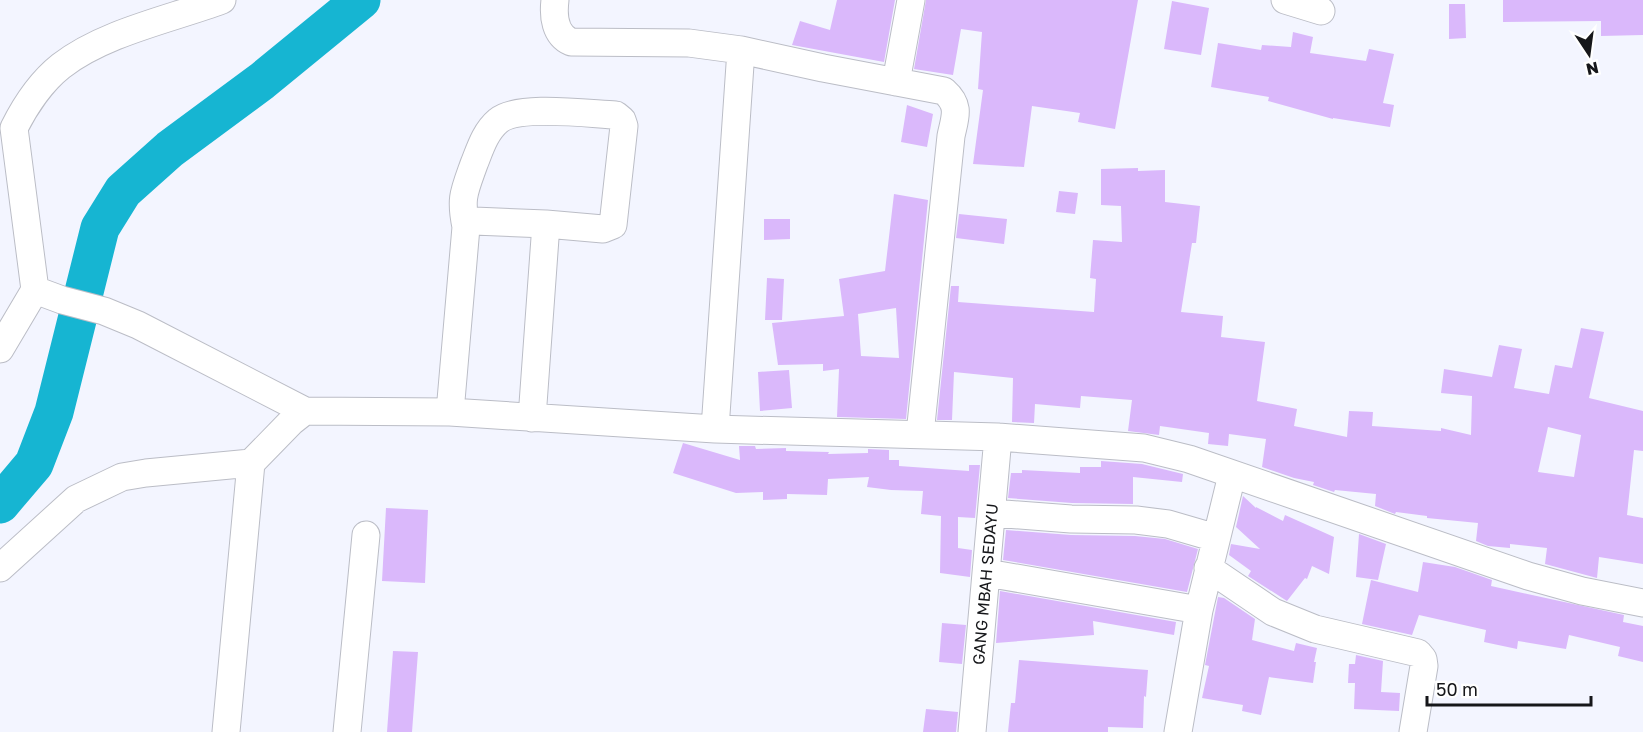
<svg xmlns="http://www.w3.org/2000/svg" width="1643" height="732" viewBox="0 0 1643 732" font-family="'Golos Text',sans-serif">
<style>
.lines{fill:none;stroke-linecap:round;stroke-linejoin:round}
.river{stroke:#16b5d2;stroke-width:39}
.building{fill:#dab8fb;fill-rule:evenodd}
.minor-casing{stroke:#bbbdc6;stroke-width:29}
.minor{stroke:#fff;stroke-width:27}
.labels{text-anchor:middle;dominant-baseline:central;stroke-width:4.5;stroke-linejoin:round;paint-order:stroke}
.street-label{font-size:16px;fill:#16171a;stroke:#fff}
</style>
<rect width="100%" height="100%" fill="#f3f5ff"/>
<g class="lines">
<path class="river" d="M 0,504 L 34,464 L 54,412 L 100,228 L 123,191 L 170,149 L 262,81 L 361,0"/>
</g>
<path class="building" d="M 837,0 L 895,0 L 884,62 L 792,45 L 800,21 L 830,30 Z
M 926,0 L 1138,0 L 1115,129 L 1078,122 L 1080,113 L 1032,106 L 1024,167 L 973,164 L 983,90 L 978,89 L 982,32 L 961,29 L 953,75 L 914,69 Z
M 1503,0 L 1643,0 L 1643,35 L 1601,36 L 1601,21 L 1503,22 Z
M 1172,1 L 1209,8 L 1201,55 L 1164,49 Z
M 1449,4 L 1465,4 L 1466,38 L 1449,39 Z
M 1293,32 L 1313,37 L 1310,53 L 1366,61 L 1369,49 L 1394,54 L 1383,103 L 1394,105 L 1390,127 L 1333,118 L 1333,119 L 1268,101 L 1269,97 L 1211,87 L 1218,43 L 1261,50 L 1262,45 L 1291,47 Z
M 907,105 L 933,114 L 927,147 L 901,142 Z
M 1138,168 L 1138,171 L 1165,170 L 1165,202 L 1200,206 L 1196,243 L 1192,243 L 1181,312 L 1223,316 L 1221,337 L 1265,342 L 1257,401 L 1297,409 L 1294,426 L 1347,437 L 1349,411 L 1373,412 L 1372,426 L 1441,431 L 1441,428 L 1471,435 L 1472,396 L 1441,393 L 1444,369 L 1492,377 L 1499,345 L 1522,349 L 1514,388 L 1549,394 L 1555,365 L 1572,368 L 1581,328 L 1604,332 L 1589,398 L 1643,411 L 1643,451 L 1634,450 L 1627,515 L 1643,518 L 1643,564 L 1599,557 L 1597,578 L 1545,564 L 1547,548 L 1510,544 L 1510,548 L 1488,546 L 1476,541 L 1478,523 L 1427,518 L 1427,516 L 1396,512 L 1395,514 L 1375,506 L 1376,494 L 1335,490 L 1334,492 L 1313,485 L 1314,482 L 1294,478 L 1262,467 L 1266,439 L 1229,434 L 1228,446 L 1208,444 L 1209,433 L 1160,426 L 1159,435 L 1128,431 L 1132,400 L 1081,396 L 1080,408 L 1035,404 L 1034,423 L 1012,422 L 1013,378 L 954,372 L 952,420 L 937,420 L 951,286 L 959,286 L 958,302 L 1094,312 L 1096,279 L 1090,278 L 1093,240 L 1122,242 L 1121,206 L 1101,205 L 1101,169 ZM 1548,427 L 1581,435 L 1574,477 L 1538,472 Z
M 1059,191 L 1078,193 L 1075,214 L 1056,212 Z
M 894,194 L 928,200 L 906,419 L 837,417 L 839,369 L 823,371 L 823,364 L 778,365 L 772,323 L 844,316 L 839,279 L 885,271 ZM 896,308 L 899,358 L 861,356 L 858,314 L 845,316 Z
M 959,214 L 1007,219 L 1004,244 L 956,238 Z
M 764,219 L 790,219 L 790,239 L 764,240 Z
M 767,278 L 784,279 L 782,320 L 765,320 Z
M 789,370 L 792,408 L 760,411 L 758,372 Z
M 683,443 L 740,460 L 739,446 L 755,446 L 756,449 L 786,448 L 786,451 L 829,452 L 828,454 L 868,453 L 868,449 L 889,450 L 889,460 L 899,460 L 899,466 L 969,471 L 969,465 L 980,465 L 975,518 L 958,517 L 958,548 L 972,550 L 970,577 L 940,573 L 941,516 L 921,514 L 923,491 L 891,490 L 867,487 L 869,477 L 828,479 L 827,495 L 787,494 L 787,499 L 763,500 L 763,492 L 736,493 L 673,473 Z
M 1101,461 L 1142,464 L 1183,474 L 1182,482 L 1133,477 L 1133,504 L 1072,503 L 1008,498 L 1011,473 L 1022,473 L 1022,470 L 1080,473 L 1080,467 L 1101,467 Z
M 1243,496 L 1256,508 L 1256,507 L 1283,521 L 1285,515 L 1334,537 L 1329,574 L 1312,566 L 1307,579 L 1305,578 L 1287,601 L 1248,576 L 1251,571 L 1229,555 L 1231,544 L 1260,549 L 1236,527 Z
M 386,508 L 428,510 L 425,583 L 382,581 Z
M 1006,530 L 1071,535 L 1135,536 L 1165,539 L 1198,549 L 1187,592 L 1003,560 Z
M 1359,534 L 1386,544 L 1378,580 L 1356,577 Z
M 1423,562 L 1455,567 L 1492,580 L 1491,586 L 1624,615 L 1623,622 L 1643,626 L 1643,662 L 1618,656 L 1620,647 L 1569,635 L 1566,649 L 1518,641 L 1517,649 L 1484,642 L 1486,630 L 1419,615 L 1412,635 L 1362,624 L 1371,580 L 1418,592 Z
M 1000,591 L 1176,622 L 1174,635 L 1093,621 L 1094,635 L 996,643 Z
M 1218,597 L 1224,598 L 1255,619 L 1252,640 L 1294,651 L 1296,643 L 1317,648 L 1314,662 L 1316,662 L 1313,683 L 1269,677 L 1261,715 L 1242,711 L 1243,705 L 1202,698 L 1209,666 L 1205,665 Z
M 942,623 L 966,625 L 962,664 L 939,662 Z
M 393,651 L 418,652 L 412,732 L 387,732 Z
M 1356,655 L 1383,661 L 1381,692 L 1400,693 L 1399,711 L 1354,709 L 1355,683 L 1348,683 L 1349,664 L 1355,664 Z
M 1019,660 L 1148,670 L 1146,697 L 1144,696 L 1143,728 L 1108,727 L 1108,732 L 1008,732 L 1011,703 L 1015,703 Z
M 926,709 L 958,712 L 956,732 L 923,732 Z"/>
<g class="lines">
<defs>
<path id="minor" d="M 222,0 C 171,19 105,32 61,66 C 42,81 25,106 14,128 L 35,290 L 62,300 L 104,311 L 138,325 L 305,411 L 450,412 L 715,429 L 998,437 L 1144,448 L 1189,459 L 1528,576 L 1582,591 L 1643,603
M 555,0 C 553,16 555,35 571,42 L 689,43 L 741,50 L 823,68 L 944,91 C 961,106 955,117 951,136 L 920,434
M 1285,0 L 1321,11
M 896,82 L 911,0
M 466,227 C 460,198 464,192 474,164 C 480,149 485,132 498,121 C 517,104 590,114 616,115 L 622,120 L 624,126 L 613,225 L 603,229 L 546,224 L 532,418
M 0,349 L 35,290
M 450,412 L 466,227 L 474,221 L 546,224
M 715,429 L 741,50
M 992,513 L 1071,519 L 1136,520 L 1168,524 L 1216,538
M 0,568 L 76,499 L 122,477 L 146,473 L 251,463 L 291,422 L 305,411
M 1208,568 L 1273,612 L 1315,629 L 1418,653 L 1423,659 L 1424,666 L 1413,732
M 987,573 L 1199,610
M 226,732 L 251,463
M 347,732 L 366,535
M 972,732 L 998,437
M 1178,732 L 1199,610 L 1232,475"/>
</defs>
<use href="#minor" class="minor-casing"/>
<use href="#minor" class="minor"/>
</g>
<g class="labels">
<g class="street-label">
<text transform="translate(985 584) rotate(-85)">GANG MBAH SEDAYU</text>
</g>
</g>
<g transform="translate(1589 54) rotate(167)" stroke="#ffffff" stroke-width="4.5" paint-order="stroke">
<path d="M0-4.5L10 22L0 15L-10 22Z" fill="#16171a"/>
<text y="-9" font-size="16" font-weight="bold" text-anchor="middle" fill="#16171a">N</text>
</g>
<path d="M1427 696v9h164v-9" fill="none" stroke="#16171a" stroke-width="3"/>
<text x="1436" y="696" font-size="18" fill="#16171a" stroke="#ffffff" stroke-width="4.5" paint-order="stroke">50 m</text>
</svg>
